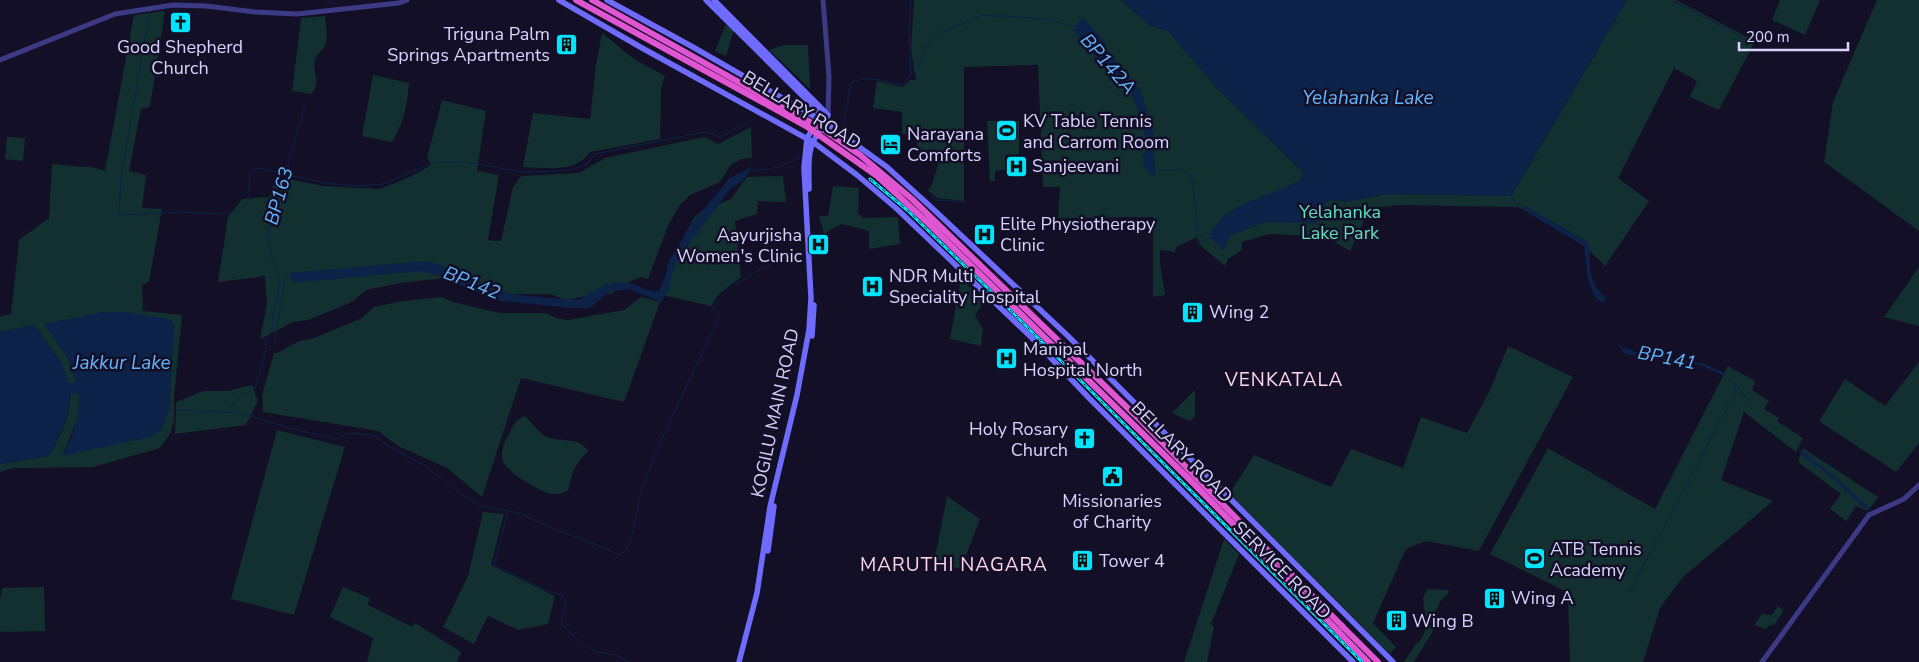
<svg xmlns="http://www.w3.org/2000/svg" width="1919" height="662" viewBox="0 0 1919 662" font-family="'Nunito Sans',sans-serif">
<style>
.green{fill:#12302f}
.water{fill:#0c2248}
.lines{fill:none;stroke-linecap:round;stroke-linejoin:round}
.stream{stroke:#0c2248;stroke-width:1}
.tertiary{stroke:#3d3a85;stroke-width:5}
.secondary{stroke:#6f6bff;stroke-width:5.5}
.trunk{stroke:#e055d1;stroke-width:6}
.rail-casing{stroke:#00e5ff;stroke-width:3}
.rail{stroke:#130f26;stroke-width:1;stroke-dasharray:4;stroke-linecap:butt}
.trunk-bridge{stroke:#e055d1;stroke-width:6}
.labels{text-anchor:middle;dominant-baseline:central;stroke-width:5;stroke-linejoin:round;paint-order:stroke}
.poi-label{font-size:18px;fill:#d9d4ff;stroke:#130f26;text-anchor:start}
.street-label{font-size:18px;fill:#d9d4ff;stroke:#130f26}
.park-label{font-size:18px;fill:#5fe0c0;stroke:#130f26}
.water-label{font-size:19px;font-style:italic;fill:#62b6ff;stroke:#130f26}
.neighbourhood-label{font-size:19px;letter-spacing:1px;fill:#ffd6f0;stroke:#130f26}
</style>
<rect width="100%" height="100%" fill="#130f26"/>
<path class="green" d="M 914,0 L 1121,0 L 1151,26 L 1168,31 L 1215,86 L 1304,173 L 1299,182 L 1282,189 L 1231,235 L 1265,222 L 1318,222 L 1326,202 L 1333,199 L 1342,202 L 1387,194 L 1511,196 L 1627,0 L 1676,0 L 1755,41 L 1719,110 L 1690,97 L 1697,81 L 1674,68 L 1618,178 L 1649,201 L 1605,266 L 1590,251 L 1587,242 L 1525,206 L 1523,210 L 1518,207 L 1398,205 L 1369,209 L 1350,251 L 1326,237 L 1270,234 L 1242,242 L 1242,250 L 1228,259 L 1225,266 L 1200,245 L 1198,237 L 1176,247 L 1175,252 L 1160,250 L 1160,264 L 1165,295 L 1153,297 L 1153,217 L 1058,218 L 1060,187 L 1043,187 L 1038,65 L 964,67 L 964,201 L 937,198 L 927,190 L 931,187 L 940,159 L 918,155 L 917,134 L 902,134 L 902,112 L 873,108 L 877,81 L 903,87 L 910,80 L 916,80 L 911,49 Z
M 1780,0 L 1820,0 L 1805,35 L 1772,20 Z
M 1877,0 L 1919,0 L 1919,231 L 1824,162 L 1833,102 Z
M 165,11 L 150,107 L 141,109 L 129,171 L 146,175 L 142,208 L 162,209 L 149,282 L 142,285 L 143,311 L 182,315 L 174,396 L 174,420 L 170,434 L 160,448 L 93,467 L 31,468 L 13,468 L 0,472 L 0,464 L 49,456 C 61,436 69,418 71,394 L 79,394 L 79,414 L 63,455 L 160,431 L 169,410 L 174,324 L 45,324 L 68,358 L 76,383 L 68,383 L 62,364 L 34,325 L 0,332 L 0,316 L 11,314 L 19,240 L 49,218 L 52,164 L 85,167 L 88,166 L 105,171 L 134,15 Z
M 325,16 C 326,26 329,38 324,47 C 321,52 316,55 315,60 C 311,74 323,81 311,94 L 292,91 L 301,18 Z
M 726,24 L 734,30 L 726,56 L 715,51 Z
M 602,33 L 634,59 L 665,76 L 661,88 L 660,139 L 590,152 C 576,173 546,168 523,167 L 533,113 L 590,119 L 596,65 Z
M 784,45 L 808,45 L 810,89 L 769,50 Z
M 373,75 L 409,83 C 408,103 403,125 392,142 L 362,136 Z
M 442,100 L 486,111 L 477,171 L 499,175 L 488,240 L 501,241 L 513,187 L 521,176 L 579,173 L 605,158 L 704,137 L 718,144 L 751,127 L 752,158 L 741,159 L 731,165 L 720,182 L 690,195 L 679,206 L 668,226 L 648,279 L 641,277 L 631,281 L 611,294 L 599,293 L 568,300 L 562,299 L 551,294 L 502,294 L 445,278 L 400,283 L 366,290 L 352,302 L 308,320 L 293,322 L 260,339 L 267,304 L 265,276 L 218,282 L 228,217 L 242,199 L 269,197 L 276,177 L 324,186 L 380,189 L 412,176 L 431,165 L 427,158 Z
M 987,121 L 1019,121 L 1019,154 L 1005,155 L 1005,170 L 995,171 L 995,181 L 990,181 Z
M 7,137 L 25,138 L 23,161 L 5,159 Z
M 783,176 L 786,202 L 758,201 L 757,214 L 735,221 L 741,277 L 719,294 L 711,306 L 663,295 L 685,234 L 694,218 L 701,211 L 731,199 L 747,177 Z
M 833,186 L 859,188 L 858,213 L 863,218 L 898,217 L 900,244 L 869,249 L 869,231 L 841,224 L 824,234 L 819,216 L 828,216 Z
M 1919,267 L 1919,326 L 1884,317 Z
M 961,278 L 984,302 L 975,315 L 983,329 L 981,346 L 950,339 Z
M 442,297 L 453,302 L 500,313 L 546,313 L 556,318 L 568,320 L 624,310 L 641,297 L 660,302 L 624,402 L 521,378 L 482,497 L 447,468 L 398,446 L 378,431 L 263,412 L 262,395 L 274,353 L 277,353 L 299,341 L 314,338 L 362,318 L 374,307 L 403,301 Z
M 1508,346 L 1573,377 L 1479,551 L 1426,541 L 1406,549 L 1373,623 L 1396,647 L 1390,654 L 1229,494 L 1254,455 L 1331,487 L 1351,449 L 1403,468 L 1421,417 L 1467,433 L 1490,390 Z
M 1919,362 L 1919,443 L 1896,472 L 1819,421 L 1845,379 L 1885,406 Z
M 1728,366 L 1755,381 L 1752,390 L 1769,401 L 1764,409 L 1779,418 L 1777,421 L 1803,438 L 1796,452 L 1744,412 L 1721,480 L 1773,501 L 1682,578 L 1660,608 L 1643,662 L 1570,662 L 1568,598 L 1569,593 L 1490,554 L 1548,448 L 1655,509 Z
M 252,385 L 258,401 L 246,425 L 175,434 L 176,402 L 203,391 L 228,391 Z
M 1195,390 L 1195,416 L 1190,421 L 1172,413 Z
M 525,416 C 531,422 538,431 545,436 C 558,443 580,436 588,451 C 574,466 572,472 568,491 C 562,493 558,495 552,494 C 540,492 509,473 503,462 C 499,453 505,440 510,432 C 514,424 516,419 525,416 Z
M 277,430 L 345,447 L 294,615 L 231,599 Z
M 1803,448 L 1878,497 L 1868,511 L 1856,506 L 1846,521 L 1830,509 L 1841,494 L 1798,462 Z
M 947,496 L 980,519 L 961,569 L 934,562 Z
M 483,512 L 504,514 L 491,565 L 555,596 L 548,624 L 518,630 L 488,616 L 474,644 L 443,627 L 468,576 Z
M 1224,539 L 1239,554 L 1211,624 L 1214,627 L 1207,662 L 1184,662 Z
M 44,587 L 45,631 L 0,632 L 0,600 L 2,588 Z
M 343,587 L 370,598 L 368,605 L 412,627 L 415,623 L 461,652 L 457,662 L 367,662 L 373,638 L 330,617 Z
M 1427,589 L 1449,590 L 1447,595 L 1441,600 L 1437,609 L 1426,620 L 1423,599 Z
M 1778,606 L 1784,610 L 1774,625 L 1770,625 L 1766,629 L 1754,625 L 1762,614 L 1772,615 Z
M 1428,625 L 1434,629 L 1414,662 L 1404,662 L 1417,642 L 1419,643 Z"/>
<path class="water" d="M 1121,0 L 1627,0 L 1511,196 L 1387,194 L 1342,202 L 1332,199 L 1326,203 L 1318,223 L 1265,222 L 1231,235 L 1223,250 L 1209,235 L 1222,217 L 1241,205 L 1299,182 L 1304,173 L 1215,86 L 1168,31 L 1151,26 Z
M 1083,17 L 1105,41 L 1106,49 L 1139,88 L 1142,95 L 1154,135 L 1155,177 C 1144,172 1143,164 1142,153 L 1146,153 C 1146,132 1138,99 1124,83 L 1120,87 L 1073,30 Z
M 753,166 L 743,181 L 732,187 L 680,255 L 673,270 L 669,290 L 667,291 L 661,302 L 629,289 L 609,292 L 590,308 L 570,308 L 502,301 L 493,299 L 437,275 L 419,271 L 292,283 L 290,273 L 427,261 C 448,265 466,281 487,288 C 517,297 549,298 580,300 C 597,287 613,277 635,285 C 643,288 650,292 659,291 L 665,277 L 669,261 L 693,222 L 730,178 Z
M 1525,206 L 1587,242 C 1591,248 1590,254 1590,261 C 1589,277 1595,289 1607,299 L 1601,302 L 1594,296 L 1588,280 L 1584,246 L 1523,210 Z
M 104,312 L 124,312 L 169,319 L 174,324 L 169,410 L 160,431 L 150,437 L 62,456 C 74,435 79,418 79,394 L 71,394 C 67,421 62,433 49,456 L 0,464 L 0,332 L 34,325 L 62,364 L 68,382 L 76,383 L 68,358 L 44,324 Z
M 1624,347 L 1641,354 L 1705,364 L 1724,373 L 1723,375 L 1700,365 L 1626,354 L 1621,351 Z
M 1801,450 L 1834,476 L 1870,508 L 1868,511 L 1828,475 L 1800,454 Z"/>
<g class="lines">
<path class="stream" d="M 326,0 L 338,5
M 1671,0 L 1753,42
M 150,11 L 121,176 L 119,215 L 181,212 L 230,214 L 248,201 L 250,173 L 259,168 L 324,183 L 357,186 L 383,184 L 432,163 L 466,162 L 523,172 L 556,171 L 572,170 L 587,164 L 595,154 L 705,132 L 721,137 L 755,118
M 911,74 L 920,64 L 930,37 L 984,15 L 1046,19 L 1076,27
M 861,138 L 858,139 L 843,127 L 851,83 C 867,74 885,82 903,85 L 911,74 L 909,27 L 911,0
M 1155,171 L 1182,170 L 1190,174 L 1193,181 L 1198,244 L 1211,237
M 748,172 C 769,167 783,171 800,155
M 932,196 L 936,200 L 965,202
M 1511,196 L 1517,204 L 1525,209
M 1603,299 L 1607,307
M 1617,343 L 1623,349
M 266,346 L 265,341 L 272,331 L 273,314 L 275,309 L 279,286 L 277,274 L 271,254 L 268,232 L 305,105
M 1737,385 L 1749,402
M 173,410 L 241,413 L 289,428 L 336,439 L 349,433 L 373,435 L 390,447 L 425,466 L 460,493 L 481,506 L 519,513 L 556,530 L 595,544
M 226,412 L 241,395 L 255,389 L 266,348 L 274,345 L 285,278 L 292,277
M 1795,446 L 1801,452
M 508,512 L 494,565 L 547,591 L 562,595 L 566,602 L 561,623 C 571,633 581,646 595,651 C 608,655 618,653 629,662
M 595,544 L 619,555 L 626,551 L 633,530 L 642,488 L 658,447 L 719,317 L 713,308 C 733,280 759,270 789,256
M 1630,591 L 1734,395 L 1735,383 L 1723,373"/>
<path class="tertiary" d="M 823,0 L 829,76 L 828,115
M 0,60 L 115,14 L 173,5 L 206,6 L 255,12 L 297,14 L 399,3 L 407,0
M 1762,662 L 1869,515 L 1904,499 L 1919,485"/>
<path class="secondary" d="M 559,0 L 642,48 L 813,142 L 857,175 L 897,209 L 1032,338 L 1089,398 L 1353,662
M 607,0 L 691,46 L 826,123 L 887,167 L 931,207 L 1068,336 L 1393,662
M 706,0 L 822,115 L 807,138 L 804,168 L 811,298 L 809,330 L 797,395 L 770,507 L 757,593 L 739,662
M 714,0 L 828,115 C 825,125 819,131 814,140 C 807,153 809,174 809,189
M 812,336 L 814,305
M 768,551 L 774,506"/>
<path class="trunk" d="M 1342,626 L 1378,662
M 1339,632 L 1368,662"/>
<defs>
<path id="rail" d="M 870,179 L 907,210 L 1008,308 L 1362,662"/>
</defs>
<use href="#rail" class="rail-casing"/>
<use href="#rail" class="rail"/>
<path class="trunk-bridge" d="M 576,0 L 806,126 L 877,176 L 928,223 L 1190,480 L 1339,632
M 592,0 L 821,128 L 860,155 L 912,199 L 1139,419 L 1342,626"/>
</g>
<defs>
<symbol id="church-square" viewBox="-11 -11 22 22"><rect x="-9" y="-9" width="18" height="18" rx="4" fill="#00e5ff" stroke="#130f26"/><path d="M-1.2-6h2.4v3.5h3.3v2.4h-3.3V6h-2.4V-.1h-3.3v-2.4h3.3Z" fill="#111"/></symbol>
<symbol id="building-square" viewBox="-11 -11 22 22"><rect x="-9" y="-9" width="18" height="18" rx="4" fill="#00e5ff" stroke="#130f26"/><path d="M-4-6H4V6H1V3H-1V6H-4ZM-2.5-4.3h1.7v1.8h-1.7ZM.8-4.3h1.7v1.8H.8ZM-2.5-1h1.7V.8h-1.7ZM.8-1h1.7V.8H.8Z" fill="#111"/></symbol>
<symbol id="stadium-square" viewBox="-11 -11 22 22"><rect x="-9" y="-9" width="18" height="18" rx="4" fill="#00e5ff" stroke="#130f26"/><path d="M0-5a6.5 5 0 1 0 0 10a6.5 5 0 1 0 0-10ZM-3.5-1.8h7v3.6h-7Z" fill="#111"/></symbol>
<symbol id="hotel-square" viewBox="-11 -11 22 22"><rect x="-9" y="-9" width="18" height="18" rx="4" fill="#00e5ff" stroke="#130f26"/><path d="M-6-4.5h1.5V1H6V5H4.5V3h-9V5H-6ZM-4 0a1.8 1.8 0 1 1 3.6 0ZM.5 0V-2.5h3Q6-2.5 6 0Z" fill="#111"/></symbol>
<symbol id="hospital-square" viewBox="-11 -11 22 22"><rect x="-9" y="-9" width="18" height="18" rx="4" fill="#00e5ff" stroke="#130f26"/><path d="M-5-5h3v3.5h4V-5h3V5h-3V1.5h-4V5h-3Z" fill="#111"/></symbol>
<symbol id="civic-square" viewBox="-11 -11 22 22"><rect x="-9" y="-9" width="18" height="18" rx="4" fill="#00e5ff" stroke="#130f26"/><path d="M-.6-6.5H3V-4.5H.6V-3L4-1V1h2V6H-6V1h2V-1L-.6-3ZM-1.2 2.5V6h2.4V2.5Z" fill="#111"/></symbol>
</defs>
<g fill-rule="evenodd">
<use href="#church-square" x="168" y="10" width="25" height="25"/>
<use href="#building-square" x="554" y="32" width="25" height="25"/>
<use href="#stadium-square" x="994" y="118" width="25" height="25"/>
<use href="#hotel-square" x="878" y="132" width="25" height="25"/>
<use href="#hospital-square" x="1004" y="154" width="25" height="25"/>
<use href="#hospital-square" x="972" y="222" width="25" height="25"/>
<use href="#hospital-square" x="806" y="232" width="25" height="25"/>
<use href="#hospital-square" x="860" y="274" width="25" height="25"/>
<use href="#building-square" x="1180" y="300" width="25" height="25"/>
<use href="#hospital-square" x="994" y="346" width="25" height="25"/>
<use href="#church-square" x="1072" y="426" width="25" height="25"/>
<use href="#civic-square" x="1100" y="464" width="25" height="25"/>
<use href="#stadium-square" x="1522" y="546" width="25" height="25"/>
<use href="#building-square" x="1070" y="548" width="25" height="25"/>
<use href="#building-square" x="1482" y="586" width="25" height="25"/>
<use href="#building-square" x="1384" y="608" width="25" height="25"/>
</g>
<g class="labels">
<g class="poi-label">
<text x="550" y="34" text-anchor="end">Triguna Palm<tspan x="550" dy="21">Springs Apartments</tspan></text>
<text x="180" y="47" text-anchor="middle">Good Shepherd<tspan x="180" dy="21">Church</tspan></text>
<text x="1023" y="121">KV Table Tennis<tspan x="1023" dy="21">and Carrom Room</tspan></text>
<text x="907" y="134">Narayana<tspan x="907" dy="21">Comforts</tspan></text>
<text x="1032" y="166">Sanjeevani</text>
<text x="1000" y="224">Elite Physiotherapy<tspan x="1000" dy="21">Clinic</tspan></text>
<text x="802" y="235" text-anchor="end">Aayurjisha<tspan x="802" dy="21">Women's Clinic</tspan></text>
<text x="889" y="276">NDR Multi<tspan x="889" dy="21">Speciality Hospital</tspan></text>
<text x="1209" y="312">Wing 2</text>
<text x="1023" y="349">Manipal<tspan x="1023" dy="21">Hospital North</tspan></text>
<text x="1068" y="429" text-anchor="end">Holy Rosary<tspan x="1068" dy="21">Church</tspan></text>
<text x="1112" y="501" text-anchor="middle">Missionaries<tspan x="1112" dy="21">of Charity</tspan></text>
<text x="1550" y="549">ATB Tennis<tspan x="1550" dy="21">Academy</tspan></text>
<text x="1099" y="561">Tower 4</text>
<text x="1511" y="598">Wing A</text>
<text x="1412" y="621">Wing B</text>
</g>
<g class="street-label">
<text transform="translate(802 110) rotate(31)">BELLARY ROAD</text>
<text transform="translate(775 413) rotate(-78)">KOGILU MAIN ROAD</text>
<text transform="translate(1182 452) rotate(45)">BELLARY ROAD</text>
<text transform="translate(1282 570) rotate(45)">SERVICE ROAD</text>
</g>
<g class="park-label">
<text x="1340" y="212">Yelahanka<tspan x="1340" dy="21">Lake Park</tspan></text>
</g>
<g class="water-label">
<text transform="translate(1108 64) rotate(49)">BP142A</text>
<text x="1368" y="98">Yelahanka Lake</text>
<text transform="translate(279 196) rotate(-74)">BP163</text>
<text transform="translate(472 283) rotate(22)">BP142</text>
<text transform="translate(1667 358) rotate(11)">BP141</text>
<text x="122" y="363">Jakkur Lake</text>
</g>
<g class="neighbourhood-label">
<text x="1284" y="380">VENKATALA</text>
<text x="954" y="565">MARUTHI NAGARA</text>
</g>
</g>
<path d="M1739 42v8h109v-8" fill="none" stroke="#d9d4ff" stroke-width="2.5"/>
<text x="1746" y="42" font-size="15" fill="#d9d4ff" stroke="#130f26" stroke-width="4" paint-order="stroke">200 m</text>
</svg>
